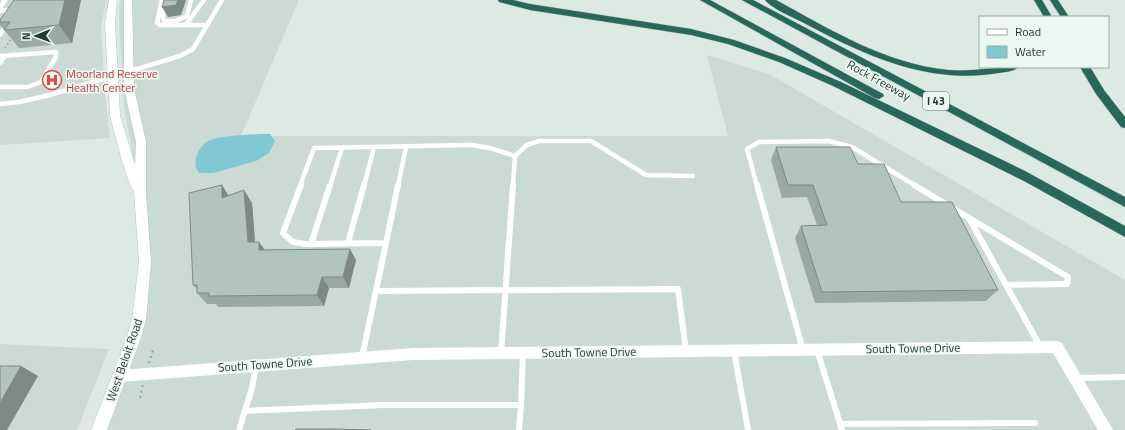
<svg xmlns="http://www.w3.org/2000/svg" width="1125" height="430" viewBox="0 0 1125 430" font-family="'Titillium Web',sans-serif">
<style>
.built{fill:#cbdad3}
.water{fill:#80c8d4}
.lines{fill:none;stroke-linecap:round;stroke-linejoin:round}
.secondary-casing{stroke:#afcac0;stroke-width:1}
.motorway-casing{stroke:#bcc4c2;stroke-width:1}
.path-far1{stroke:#7bb09f;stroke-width:1.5;stroke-dasharray:1.5 2.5;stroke-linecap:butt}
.path{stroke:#7bb09f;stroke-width:2;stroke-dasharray:2 3.5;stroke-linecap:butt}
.service-far1{stroke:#fff;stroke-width:4.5}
.service{stroke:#fff;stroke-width:6}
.minor{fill:#fff;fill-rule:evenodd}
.secondary{fill:#fff;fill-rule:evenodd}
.motorway{fill:#28685a;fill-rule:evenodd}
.wall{fill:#99a9a3}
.shaded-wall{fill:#7d8a84}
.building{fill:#b2c5bd;stroke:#7d8a84}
.labels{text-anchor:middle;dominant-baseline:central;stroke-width:3.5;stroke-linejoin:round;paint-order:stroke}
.shield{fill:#edf7f2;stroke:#5c736c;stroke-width:1}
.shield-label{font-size:11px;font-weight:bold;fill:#1e3a32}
.health-label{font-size:12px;fill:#be3a42;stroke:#edf7f2;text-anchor:start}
.street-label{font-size:12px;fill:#1e3a32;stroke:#edf7f2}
</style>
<rect width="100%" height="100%" fill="#ddeae4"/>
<path class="built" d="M 0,0 L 106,0 L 101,28 L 105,94 L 110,138 L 0,145 Z
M 121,0 L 299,0 L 241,136 L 728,136 L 707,55 L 769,74 L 1125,280 L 1125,430 L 99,430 L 139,320 L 140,194 L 124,108 L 120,41 L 119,7 Z
M 0,344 L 109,349 L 77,430 L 0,430 Z"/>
<path class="water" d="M 270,134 L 275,141 L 269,153 L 256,161 L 213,173 L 199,173 C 195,168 195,163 196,158 C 198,151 202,144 208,141 C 221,135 255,134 270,134 Z"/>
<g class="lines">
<defs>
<path id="secondary" d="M 109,0 L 117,0 L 115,23 L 120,116 L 135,165 L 136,142 L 124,88 L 124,0 L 132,0 L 134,88 L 146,142 L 146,194 L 151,262 L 146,320 L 139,343 L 107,430 L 91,430 L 125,343 L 132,320 L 139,262 L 134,191 L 131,187 L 122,161 L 110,116 L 105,23 Z"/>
<path id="motorway" d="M 498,0 L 513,0 L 530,4 L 691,29 L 734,40 L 785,58 L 841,82 L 1025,171 L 1125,226 L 1125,237 L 1024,181 L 833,86 L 779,62 L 728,44 L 691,35 L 530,10 L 499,2 Z
M 700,0 L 710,0 L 883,94 L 884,96 L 879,99 L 875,98 Z
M 742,0 L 753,0 L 1125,197 L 1125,207 Z
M 765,0 L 776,0 C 829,29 886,64 948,70 C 971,72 994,67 1018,67 C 1014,72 1004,72 998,73 C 928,85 864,55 804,23 C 793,17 772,9 765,0 Z
M 1034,0 L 1042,0 L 1052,17 L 1044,17 Z
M 1050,0 L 1058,0 L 1069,17 L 1061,17 Z
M 1080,67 L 1090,67 L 1104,90 L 1125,117 L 1125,128 L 1121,127 L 1096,94 Z"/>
</defs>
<use href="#secondary" class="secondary-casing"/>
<use href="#motorway" class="motorway-casing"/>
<path class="path-far1" d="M 5,48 L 13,36"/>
<path class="path" d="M 149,363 L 153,350
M 140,398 L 143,384"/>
<path class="service-far1" d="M 162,0 L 157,23 L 160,25 L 208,25
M 165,4 L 163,17 L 164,21 L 176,21 L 187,16 L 191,0
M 0,8 L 5,0
M 0,11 L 14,10
M 186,25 L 204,0
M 0,35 L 7,24
M 0,56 L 56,52 L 56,57 L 41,82 L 27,87 L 0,87
M 0,63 L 5,56
M 0,104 L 19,102 L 50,95 L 180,56 L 193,49 L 222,0
M 515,156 L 527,145 L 539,141 L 591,141 L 646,175 L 693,176
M 300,186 L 314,148 L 471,145 L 490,148 L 515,156 L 513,186
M 330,186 L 342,148
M 364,186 L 374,147
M 398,186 L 406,147
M 757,186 L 747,149 L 759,142 L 829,141 L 852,147 L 916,186"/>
<path class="service" d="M 301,185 L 283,233 L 293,242 L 305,244 L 386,243 L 362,357
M 757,185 L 803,350
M 914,185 L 969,218
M 969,218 L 1068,277 L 1067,284 L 1006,285 Z
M 348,243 L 364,185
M 386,243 L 398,185
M 311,244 L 330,185
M 1006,285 L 1040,346
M 376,291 L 678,289 L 686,351
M 817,350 L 842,430
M 734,351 L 748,430
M 501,353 L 513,185
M 1077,378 L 1125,377
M 245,411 L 383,405 L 521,405 L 523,353
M 840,424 L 1035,423
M 239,430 L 252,388 L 256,365
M 519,430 L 521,405"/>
<path class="minor" d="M 1057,341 L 1062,343 L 1113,430 L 1098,430 L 1053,353 L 413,360 L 120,382 L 115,380 L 113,376 L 115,372 L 120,370 L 413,348 Z"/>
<use href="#secondary" class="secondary"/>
<use href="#motorway" class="motorway"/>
</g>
<path class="wall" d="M 81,0 L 72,43 L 19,48 L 0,25 L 0,20 Z
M 776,147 L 858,164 L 901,202 L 998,290 L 986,301 L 815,303 L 795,238 L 801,226 L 817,225 L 807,197 L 782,198 L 771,160 Z
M 244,190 L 252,203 L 255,242 L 265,250 L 350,249 L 356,260 L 349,288 L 329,288 L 324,306 L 218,307 L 216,304 L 207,304 L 197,293 L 197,289 L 193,285 L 228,196 Z"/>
<path class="shaded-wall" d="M 65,0 L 81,0 L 72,43 L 59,25 Z
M 178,0 L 186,0 L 181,15 L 168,17 L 162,7 Z
M 222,185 L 230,198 L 222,198 Z
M 244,190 L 252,203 L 256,254 L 248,242 Z
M 259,242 L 267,253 L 259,250 Z
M 350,249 L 356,260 L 349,288 L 343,277 Z
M 322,277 L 329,288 L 324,306 L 317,295 Z
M 21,366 L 38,376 L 7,430 L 0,430 L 0,403 Z"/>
<path class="building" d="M 14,0 L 65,0 L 59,25 L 4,30 L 10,22 L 0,22 L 0,20 Z
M 164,0 L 178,0 L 176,5 L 162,7 Z
M 776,147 L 850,147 L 858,164 L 884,164 L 901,202 L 952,202 L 998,290 L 822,292 L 801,226 L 827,225 L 813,185 L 788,185 Z
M 222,185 L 222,198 L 244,190 L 248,242 L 259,242 L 259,250 L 350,249 L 343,277 L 322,277 L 317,295 L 209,296 L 209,293 L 197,293 L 197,285 L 193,285 L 189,193 Z
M 0,366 L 21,366 L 0,403 Z
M 296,429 L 333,429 L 371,430 L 295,430 Z"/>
<defs>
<symbol id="hospital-ring" viewBox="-11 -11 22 22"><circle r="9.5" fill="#edf7f2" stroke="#e0444e" stroke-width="1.5"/><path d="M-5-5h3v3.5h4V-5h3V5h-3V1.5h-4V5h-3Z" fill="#e0444e"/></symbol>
</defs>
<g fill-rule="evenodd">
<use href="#hospital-ring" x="41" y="69" width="22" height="22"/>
</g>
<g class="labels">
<rect class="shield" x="923" y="92" width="26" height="18" rx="3"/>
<g class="shield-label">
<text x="936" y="101">I 43</text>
</g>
<g class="health-label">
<text x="66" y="73">Moorland Reserve<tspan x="66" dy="14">Health Center</tspan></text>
</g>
<g class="street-label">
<text transform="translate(879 80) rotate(29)">Rock Freeway</text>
<text transform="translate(913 348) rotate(-1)">South Towne Drive</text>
<text transform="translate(589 352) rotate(-1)">South Towne Drive</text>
<text transform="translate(124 360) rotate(-71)">West Beloit Road</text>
<text transform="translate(265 364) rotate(-4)">South Towne Drive</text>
</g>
</g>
<rect x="979" y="16" width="130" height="52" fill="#edf7f2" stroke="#9aaba5"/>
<rect x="987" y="29" width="20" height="6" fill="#ffffff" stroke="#9aaba5"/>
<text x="1015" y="36" font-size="12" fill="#1e3a32">Road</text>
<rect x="987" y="46" width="20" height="12" fill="#80c8d4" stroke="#9aaba5"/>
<text x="1015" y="56" font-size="12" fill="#1e3a32">Water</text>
<g transform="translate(36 36) rotate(269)" stroke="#edf7f2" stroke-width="3" paint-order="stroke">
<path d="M0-3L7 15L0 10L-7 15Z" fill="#1e3a32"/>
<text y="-6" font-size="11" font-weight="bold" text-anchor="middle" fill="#1e3a32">N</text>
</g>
</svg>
